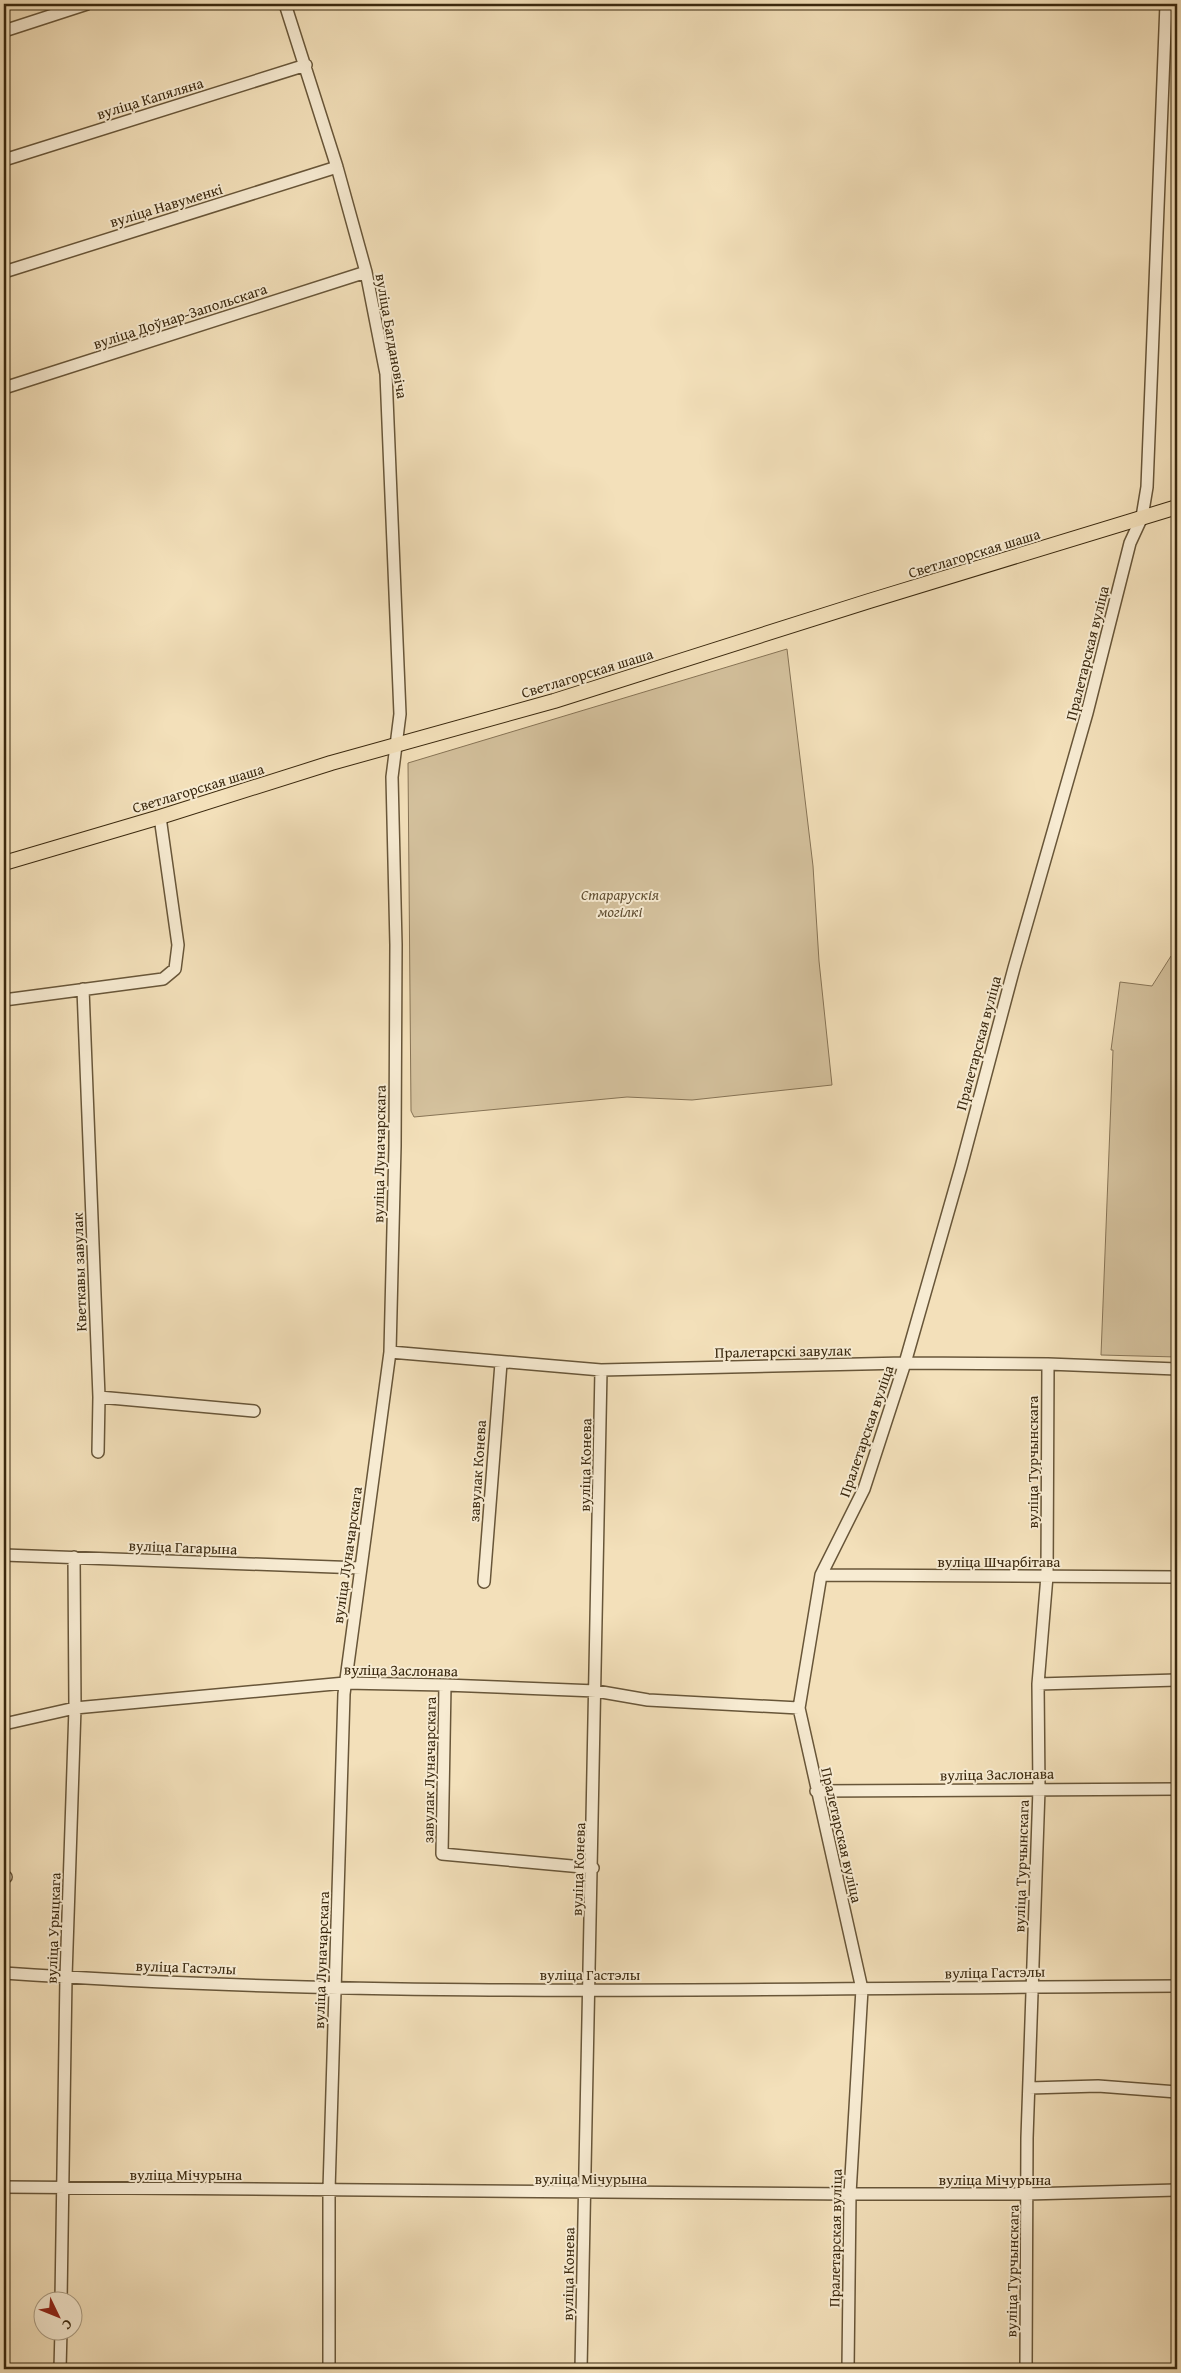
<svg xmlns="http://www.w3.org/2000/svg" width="1181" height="2373" viewBox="0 0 1181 2373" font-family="'Gentium Book Plus',serif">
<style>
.green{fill:#d4c19d;stroke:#877456}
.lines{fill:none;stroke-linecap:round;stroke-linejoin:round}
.minor-casing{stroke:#685639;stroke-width:14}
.major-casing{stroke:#3a280e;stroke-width:16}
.minor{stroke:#f7ebd2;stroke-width:11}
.major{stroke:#f3e0ba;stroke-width:14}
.labels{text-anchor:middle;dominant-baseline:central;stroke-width:4;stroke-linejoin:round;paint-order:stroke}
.street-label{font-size:15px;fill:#3a280e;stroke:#f7ebd2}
.park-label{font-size:15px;font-style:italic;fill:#604e32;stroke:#f7ebd2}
</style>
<rect width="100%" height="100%" fill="#f3e0ba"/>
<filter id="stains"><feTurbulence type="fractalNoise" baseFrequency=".004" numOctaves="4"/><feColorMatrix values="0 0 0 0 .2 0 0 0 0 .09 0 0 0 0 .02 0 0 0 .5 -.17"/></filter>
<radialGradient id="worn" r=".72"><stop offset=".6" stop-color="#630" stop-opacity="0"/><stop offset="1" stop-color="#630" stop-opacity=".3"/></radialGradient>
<path class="green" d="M 787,649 L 813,866 L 819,961 L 832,1085 L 692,1100 L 627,1097 L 414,1117 L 411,1111 L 408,763 Z
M 1177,952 L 1177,1357 L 1101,1355 L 1113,1050 L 1111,1050 L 1120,982 L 1152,986 L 1171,956 Z"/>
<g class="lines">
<defs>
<path id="minor" d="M 285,4 L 337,167 L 366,272 L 386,374 L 400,714 L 392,777 L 396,945 L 395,1146 L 390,1352 L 344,1694 L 329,2190 L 329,2369
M 4,31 L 87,4
M 4,160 L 306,65
M 4,272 L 337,167
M 4,388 L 366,272
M 83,989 L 99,1397 L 254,1411
M 4,1000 L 163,979 L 175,969 L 178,945 L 160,817
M 390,1352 L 601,1370 L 905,1363 L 1048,1364 L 1177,1369
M 98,1452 L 99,1397
M 4,1555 L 361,1568
M 821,1575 L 1177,1577
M 484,1582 L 501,1363
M 1038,1684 L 1177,1680
M 445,1685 L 442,1854 L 593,1868
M 4,1724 L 75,1708 L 345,1683 L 445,1685 L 596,1691 L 648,1700 L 799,1708
M 816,1791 L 1177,1789
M 4,1877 L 6,1877
M 4,1973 C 394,2000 786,1988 1177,1986
M 1029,2088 L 1098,2086 L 1177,2092
M 4,2187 L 850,2194 L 1027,2194 L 1177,2190
M 61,2300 L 66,1977 L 75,1708 L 74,1557
M 60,2369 L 61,2330
M 581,2369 C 589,2036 596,1703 601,1370
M 848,2369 L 850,2194 L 862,1989 L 799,1708 L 821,1575 L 864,1489 L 905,1363 L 961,1167 L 1014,968 L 1087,713 L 1130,543 L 1142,517 L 1147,487 L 1166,4
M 1026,2369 L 1027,2138 L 1039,1789 L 1038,1684 L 1047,1576 L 1048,1364"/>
<path id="major" d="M 4,863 L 160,817 L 331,763 L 554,701 L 869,601 L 1177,507"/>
</defs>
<use href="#minor" class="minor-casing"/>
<use href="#major" class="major-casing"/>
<use href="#minor" class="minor"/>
<use href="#major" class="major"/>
</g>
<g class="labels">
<g class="street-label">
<text transform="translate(150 98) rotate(-17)">вуліца Капяляна</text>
<text transform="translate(166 205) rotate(-17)">вуліца Навуменкі</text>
<text transform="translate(180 316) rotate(-18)">вуліца Доўнар-Запольскага</text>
<text transform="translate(392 336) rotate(80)">вуліца Багдановіча</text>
<text transform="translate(974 553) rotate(-17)">Светлагорская шаша</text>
<text transform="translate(1087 653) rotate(-76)">Пралетарская вуліца</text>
<text transform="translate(587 673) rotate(-17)">Светлагорская шаша</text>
<text transform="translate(198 788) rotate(-17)">Светлагорская шаша</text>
<text transform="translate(978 1043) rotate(-75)">Пралетарская вуліца</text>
<text transform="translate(379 1154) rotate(-89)">вуліца Луначарскага</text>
<text transform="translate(79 1272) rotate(-92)">Кветкавы завулак</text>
<text transform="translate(783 1351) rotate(-1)">Пралетарскі завулак</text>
<text transform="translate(866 1431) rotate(-71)">Пралетарская вуліца</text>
<text transform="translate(1032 1462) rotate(-90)">вуліца Турчынскага</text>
<text transform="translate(585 1465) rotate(-89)">вуліца Конева</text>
<text transform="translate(477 1471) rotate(-86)">завулак Конева</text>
<text transform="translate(183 1547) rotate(2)">вуліца Гагарына</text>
<text transform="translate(347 1555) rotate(-82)">вуліца Луначарскага</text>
<text x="999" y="1561">вуліца Шчарбітава</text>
<text transform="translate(401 1670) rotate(1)">вуліца Заслонава</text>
<text transform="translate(429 1770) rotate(-89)">завулак Луначарскага</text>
<text transform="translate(997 1774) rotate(-1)">вуліца Заслонава</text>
<text transform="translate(842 1835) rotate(77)">Пралетарская вуліца</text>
<text transform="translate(1021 1866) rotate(-88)">вуліца Турчынскага</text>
<text transform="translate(578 1869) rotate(-88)">вуліца Конева</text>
<text transform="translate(53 1928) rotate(-88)">вуліца Урыцкага</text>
<text transform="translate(321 1960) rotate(-88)">вуліца Луначарскага</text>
<text transform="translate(186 1967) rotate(2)">вуліца Гастэлы</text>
<text transform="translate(995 1972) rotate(-1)">вуліца Гастэлы</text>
<text x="590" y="1974">вуліца Гастэлы</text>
<text x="186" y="2174">вуліца Мічурына</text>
<text x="591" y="2178">вуліца Мічурына</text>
<text x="995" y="2179">вуліца Мічурына</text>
<text transform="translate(835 2238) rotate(-89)">Пралетарская вуліца</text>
<text transform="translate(1012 2271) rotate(-89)">вуліца Турчынскага</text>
<text transform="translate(568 2274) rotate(-89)">вуліца Конева</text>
</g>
<g class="park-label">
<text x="620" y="894">Старарускія<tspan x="620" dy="17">могілкі</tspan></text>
</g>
</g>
<rect width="1181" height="2373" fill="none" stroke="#f3e0ba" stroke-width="20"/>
<rect x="5" y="5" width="1171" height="2363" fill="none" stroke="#3a280e" stroke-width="2.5"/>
<rect x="10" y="10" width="1161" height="2353" fill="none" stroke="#3a280e"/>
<g transform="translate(58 2316) rotate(133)"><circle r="24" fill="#f7ebd2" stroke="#ab9d84"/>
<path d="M0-4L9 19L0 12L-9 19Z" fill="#8f2418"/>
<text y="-8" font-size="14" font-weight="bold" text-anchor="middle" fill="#3a280e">С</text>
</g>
<rect width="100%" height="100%" filter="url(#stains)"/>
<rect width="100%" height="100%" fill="url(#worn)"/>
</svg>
